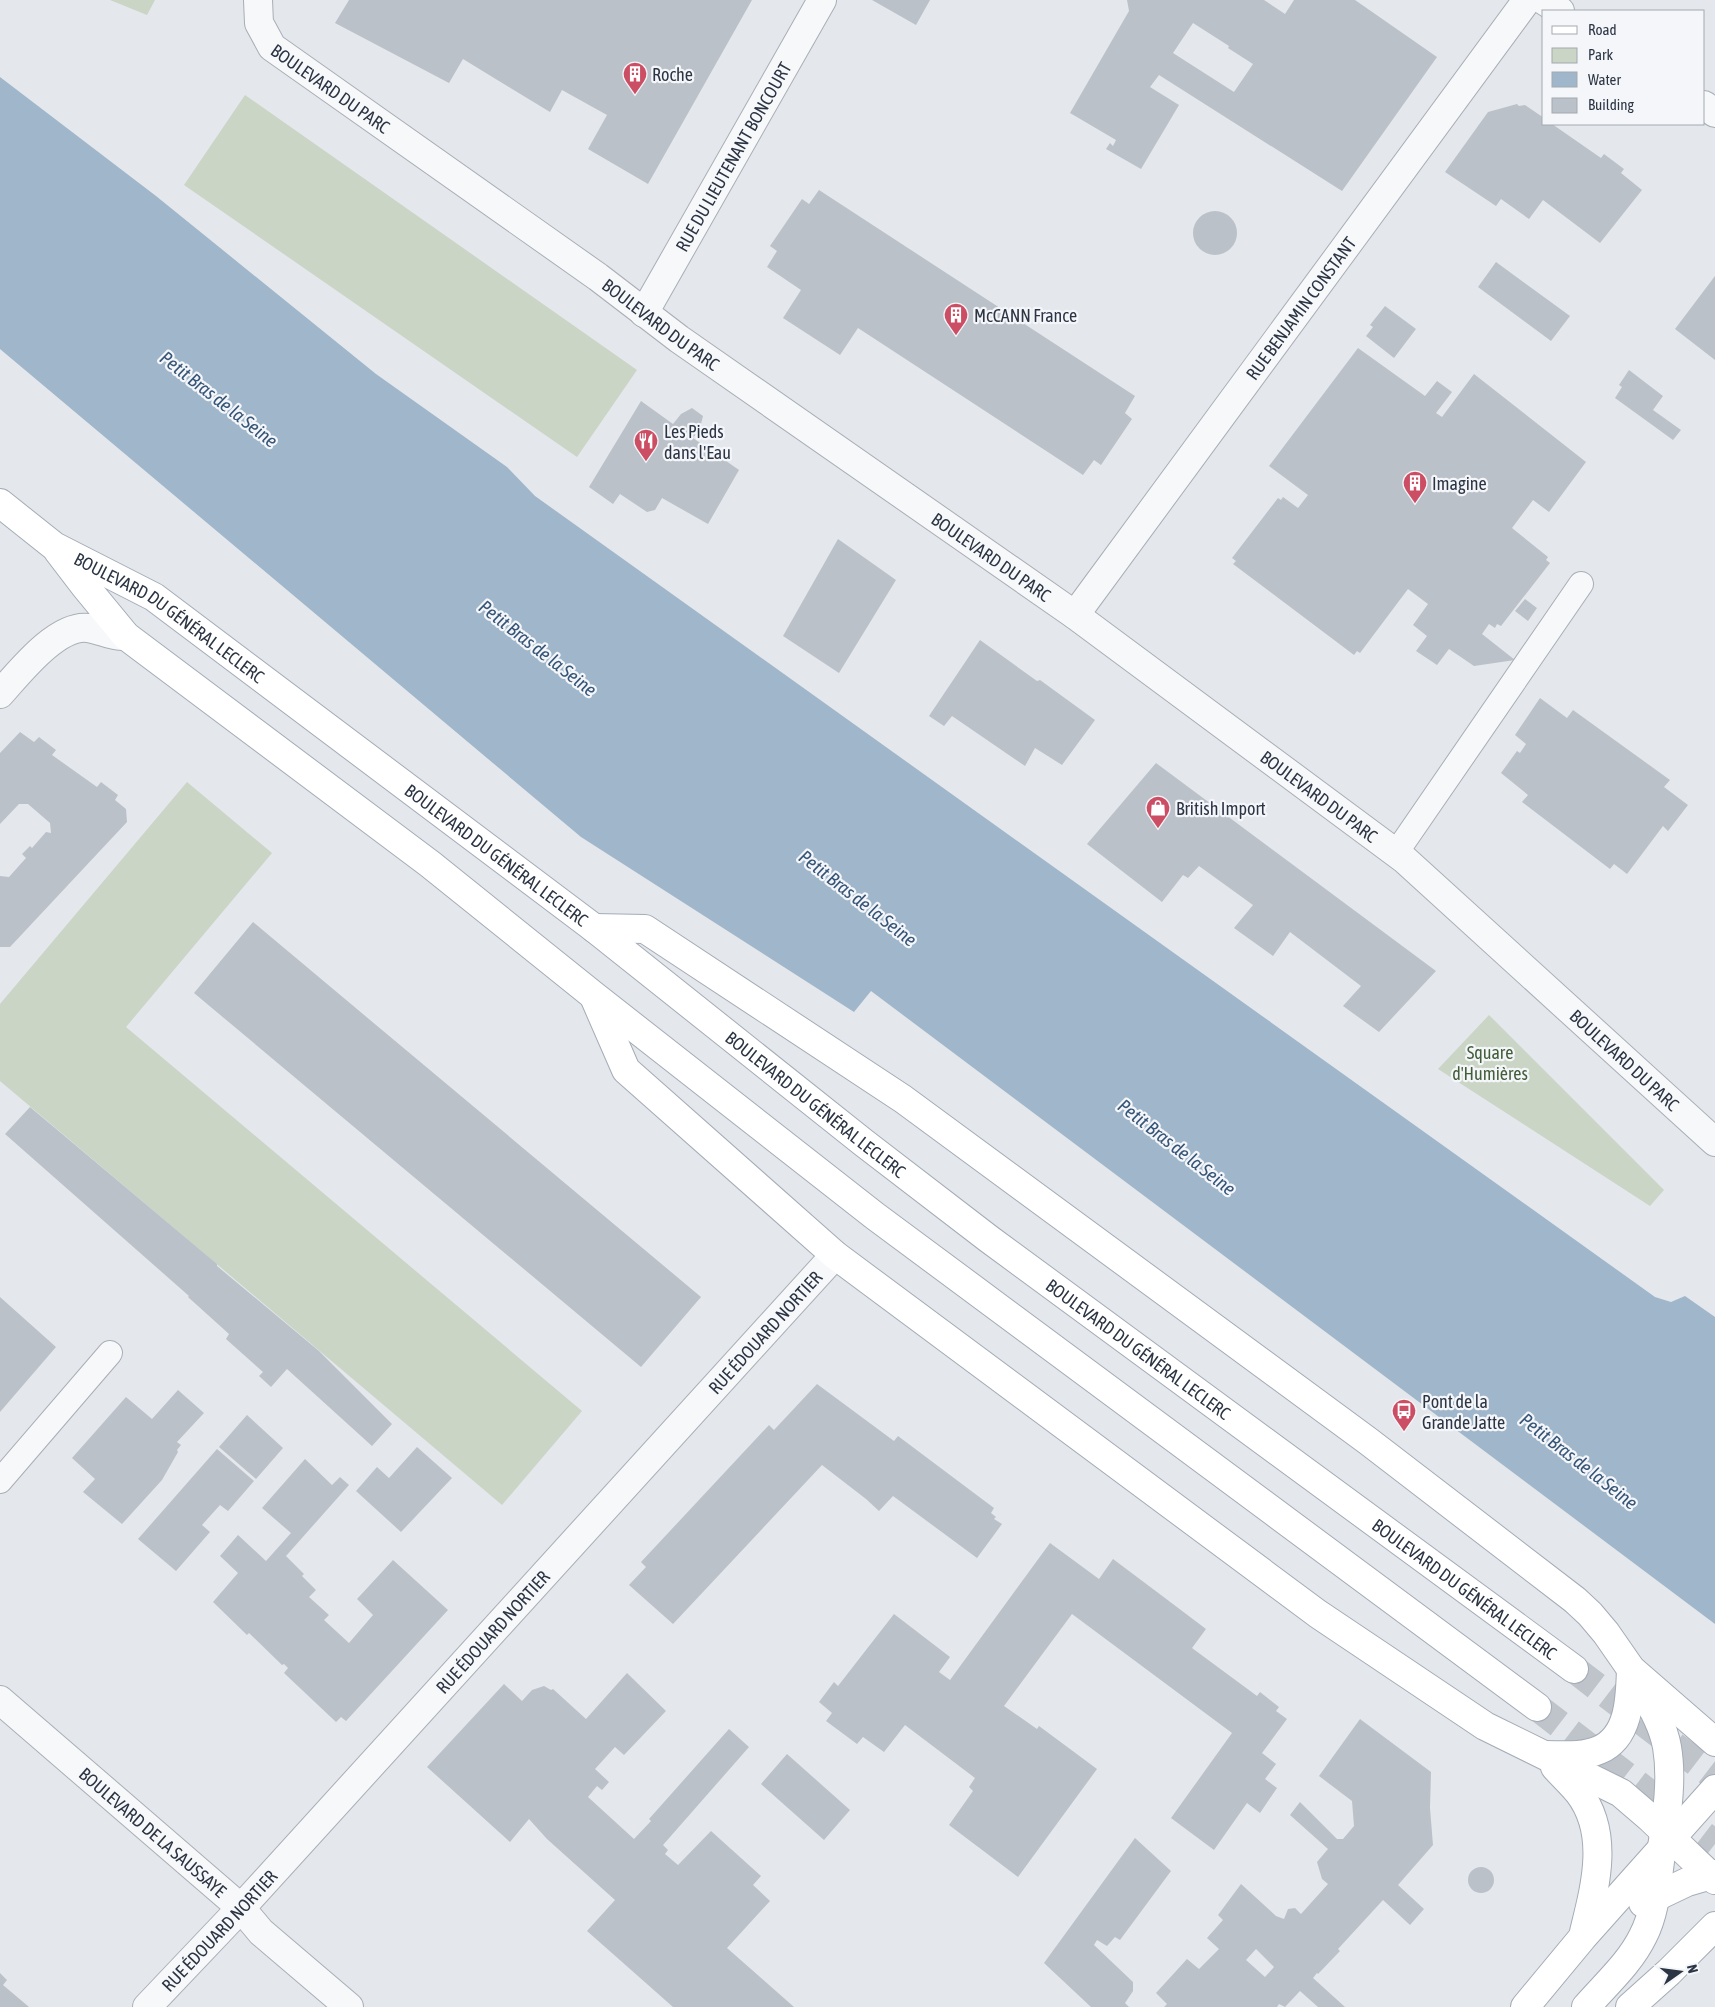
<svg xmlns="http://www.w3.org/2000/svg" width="1715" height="2007" viewBox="0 0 1715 2007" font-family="'Asap Condensed',sans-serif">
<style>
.green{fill:#cad5c5}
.water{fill:#a0b6ca}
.building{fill:#bbc1c9;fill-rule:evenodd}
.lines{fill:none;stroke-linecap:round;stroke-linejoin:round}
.primary-tunnel{stroke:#bfc3ca;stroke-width:28;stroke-dasharray:28 14;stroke-linecap:butt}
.service-casing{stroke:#a9aeb6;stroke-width:26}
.minor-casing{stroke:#a9aeb6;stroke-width:30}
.primary-casing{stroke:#a4acb7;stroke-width:30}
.service{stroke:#f7f8fa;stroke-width:24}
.minor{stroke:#f7f8fa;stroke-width:28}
.primary{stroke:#fff;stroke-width:28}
.labels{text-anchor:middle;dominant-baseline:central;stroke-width:4.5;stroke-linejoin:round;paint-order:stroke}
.poi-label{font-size:18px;fill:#2c3544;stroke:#f4f6f9;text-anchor:start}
.street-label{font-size:18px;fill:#2c3544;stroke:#f4f6f9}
.park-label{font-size:18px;fill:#425f39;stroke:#f4f6f9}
.water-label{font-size:19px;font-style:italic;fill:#365577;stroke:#f4f6f9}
</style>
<rect width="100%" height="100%" fill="#e4e7ec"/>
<path class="green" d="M 110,0 L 155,0 L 147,15 Z
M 245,95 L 637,370 L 577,457 L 184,185 Z
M 187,782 L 272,853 L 126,1027 L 582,1411 L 502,1505 L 0,1081 L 0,1004 Z
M 1489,1015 L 1664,1190 L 1650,1206 L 1438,1069 Z"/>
<path class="water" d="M 0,77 L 156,196 L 376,374 L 507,467 L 535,496 L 1655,1297 L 1671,1302 L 1685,1296 L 1715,1317 L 1715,1624 L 871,991 L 854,1012 L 581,837 L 0,349 Z"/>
<path class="building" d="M 349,0 L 752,0 L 648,184 L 588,149 L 607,115 L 562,90 L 550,112 L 463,59 L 449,83 L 335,23 Z
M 872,0 L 930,0 L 916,25 Z
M 1127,0 L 1264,0 L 1285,14 L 1294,0 L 1355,0 L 1437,57 L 1342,191 L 1159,75 L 1150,87 L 1179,105 L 1141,169 L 1106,149 L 1110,143 L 1113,146 L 1116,140 L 1070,113 L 1129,11 ZM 1193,23 L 1229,46 L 1228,48 L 1253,64 L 1234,92 L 1173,53 Z
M 1517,104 L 1519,106 L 1525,105 L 1544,118 L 1544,124 L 1552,124 L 1601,158 L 1604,154 L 1624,169 L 1621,173 L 1642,190 L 1600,243 L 1543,200 L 1529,219 L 1501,199 L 1496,206 L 1445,172 L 1488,112 Z
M 819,190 L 1135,396 L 1125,413 L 1132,419 L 1101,465 L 1094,460 L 1083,475 L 858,328 L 840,355 L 783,318 L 801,290 L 767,267 L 777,251 L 770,246 L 802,199 L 809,204 Z
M1193 233a22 22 0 1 1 44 0a22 22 0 1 1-44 0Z
M 1496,262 L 1570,316 L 1551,341 L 1478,287 Z
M 1715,276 L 1715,360 L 1675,329 Z
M 1385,306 L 1416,329 L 1394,358 L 1366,336 L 1373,327 L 1370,325 Z
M 1358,348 L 1425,396 L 1437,381 L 1452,392 L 1436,413 L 1442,417 L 1474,374 L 1586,462 L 1549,512 L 1533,500 L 1512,528 L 1548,557 L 1546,560 L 1550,563 L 1501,626 L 1497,624 L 1495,628 L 1489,624 L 1482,634 L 1515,660 L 1474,666 L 1449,649 L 1437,665 L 1416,651 L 1427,636 L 1413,625 L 1428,604 L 1408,589 L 1360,653 L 1357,651 L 1354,655 L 1233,564 L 1236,561 L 1232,558 L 1278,498 L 1281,500 L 1283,497 L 1298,508 L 1308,495 L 1269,466 Z
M 1629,370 L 1663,396 L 1653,410 L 1681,430 L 1673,440 L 1615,398 L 1622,387 L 1619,385 Z
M 641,401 L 673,424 L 681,414 L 692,408 L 703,416 L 700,428 L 693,438 L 739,470 L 708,524 L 662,498 L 655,510 L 647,512 L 620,494 L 613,504 L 589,487 Z
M 838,539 L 896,580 L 839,673 L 783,636 Z
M 1525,599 L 1537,608 L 1528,621 L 1515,611 Z
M 980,640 L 1037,681 L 1040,680 L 1095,720 L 1062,765 L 1035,748 L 1025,766 L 952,716 L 944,726 L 929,716 Z
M 1540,698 L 1567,718 L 1573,710 L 1670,780 L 1664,787 L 1688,805 L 1668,831 L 1663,826 L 1627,874 L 1614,864 L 1610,869 L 1522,802 L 1528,795 L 1501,773 L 1517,751 L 1520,753 L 1526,744 L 1515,735 Z
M 20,732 L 34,742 L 39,737 L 56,750 L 52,755 L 97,787 L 101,782 L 118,795 L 115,800 L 126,809 L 127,822 L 10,947 L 0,947 L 0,876 L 9,877 L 26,858 L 22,854 L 30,846 L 32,848 L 46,832 L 51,833 L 50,823 L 28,804 L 19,804 L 0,824 L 0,753 Z
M 1156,763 L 1436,971 L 1379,1032 L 1343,1006 L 1361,986 L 1290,932 L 1273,956 L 1234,928 L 1253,905 L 1199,866 L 1188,878 L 1183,875 L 1162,902 L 1087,844 Z
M 253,922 L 701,1297 L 641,1367 L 194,993 Z
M 30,1107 L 217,1264 L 217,1266 L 319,1351 L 392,1424 L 372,1446 L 287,1369 L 271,1387 L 259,1376 L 263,1372 L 226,1339 L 229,1334 L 188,1297 L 189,1296 L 5,1134 Z
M 0,1297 L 56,1347 L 0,1412 Z
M 817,1384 L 894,1441 L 898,1436 L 994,1508 L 991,1513 L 996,1517 L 994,1519 L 1002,1524 L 977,1558 L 893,1496 L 879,1511 L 866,1499 L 822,1465 L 673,1624 L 629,1585 L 646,1567 L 641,1562 L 769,1425 L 774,1430 Z
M 178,1390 L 204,1413 L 177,1442 L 181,1445 L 177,1450 L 178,1452 L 162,1480 L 122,1524 L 83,1492 L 95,1479 L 72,1458 L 126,1397 L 152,1419 Z
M 247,1415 L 283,1448 L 256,1479 L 219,1447 Z
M 417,1447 L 452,1478 L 401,1532 L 356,1491 L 377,1467 L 389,1478 Z
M 217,1449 L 254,1481 L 228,1511 L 220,1505 L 202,1525 L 210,1532 L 176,1571 L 138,1539 Z
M 305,1459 L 332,1485 L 340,1477 L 349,1485 L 286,1556 L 304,1574 L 302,1576 L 316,1590 L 309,1597 L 329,1615 L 324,1620 L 349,1643 L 373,1615 L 357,1599 L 393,1560 L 448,1610 L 346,1721 L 341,1717 L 336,1722 L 284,1673 L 288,1668 L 284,1664 L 282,1665 L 249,1633 L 247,1635 L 213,1602 L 238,1573 L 220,1556 L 238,1535 L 266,1561 L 291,1533 L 262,1508 Z
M 1050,1543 L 1099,1579 L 1113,1559 L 1161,1595 L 1206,1629 L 1192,1648 L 1257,1696 L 1260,1692 L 1279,1707 L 1276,1711 L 1287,1719 L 1262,1753 L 1276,1764 L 1265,1779 L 1277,1788 L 1260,1813 L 1247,1803 L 1214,1850 L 1171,1818 L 1232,1733 L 1072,1614 L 1004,1706 L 1037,1729 L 1039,1726 L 1097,1769 L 1018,1877 L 949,1825 L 973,1791 L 969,1787 L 975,1778 L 905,1725 L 884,1752 L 863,1737 L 857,1744 L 826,1721 L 832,1713 L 819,1702 L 834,1682 L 838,1686 L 894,1614 L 950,1657 L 939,1672 L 950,1680 Z
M 627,1673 L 666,1711 L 624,1755 L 615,1747 L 595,1769 L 609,1782 L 602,1790 L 597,1786 L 588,1797 L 634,1839 L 651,1821 L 649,1819 L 729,1729 L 749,1747 L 663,1845 L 668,1850 L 665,1854 L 678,1865 L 711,1831 L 761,1876 L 753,1885 L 770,1901 L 727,1948 L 794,2007 L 673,2007 L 587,1931 L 615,1900 L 547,1839 L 529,1819 L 510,1842 L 427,1767 L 504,1684 L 522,1701 L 532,1690 L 544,1686 L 551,1690 L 553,1689 L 586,1719 Z
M 1360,1719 L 1431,1772 L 1430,1808 L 1433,1845 L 1398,1885 L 1424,1909 L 1410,1925 L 1383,1900 L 1338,1949 L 1340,1951 L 1318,1974 L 1317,1973 L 1313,1978 L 1345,2007 L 1318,2007 L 1300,1991 L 1285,2007 L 1279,2004 L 1277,2007 L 1164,2007 L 1167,2004 L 1156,1993 L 1187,1959 L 1199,1969 L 1219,1949 L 1207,1938 L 1223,1920 L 1218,1915 L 1241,1884 L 1276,1916 L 1284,1919 L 1288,1909 L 1295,1908 L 1301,1914 L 1328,1884 L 1322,1879 L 1317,1862 L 1328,1849 L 1290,1815 L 1300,1802 L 1337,1839 L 1343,1839 L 1354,1826 L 1352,1801 L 1319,1776 ZM 1256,1949 L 1274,1967 L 1265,1977 L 1246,1960 Z
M 787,1754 L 850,1810 L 824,1840 L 761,1784 Z
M 1135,1838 L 1171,1871 L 1120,1940 L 1115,1937 L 1107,1946 L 1097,1940 L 1094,1945 L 1133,1982 L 1133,1991 L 1125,2003 L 1129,2007 L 1091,2007 L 1044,1963 Z
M1468 1880a13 13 0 1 1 26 0a13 13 0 1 1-26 0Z
M 0,1973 L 7,1980 L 3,1985 L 29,2007 L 0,2007 Z"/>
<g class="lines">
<path class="primary-tunnel" d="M 1574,1669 L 1715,1777
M 1537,1707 L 1715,1844"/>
<defs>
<path id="service" d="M 1396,853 L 1581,584
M 0,1481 L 110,1353"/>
<g id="minor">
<path id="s1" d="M 258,0 L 259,23 L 272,47 L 598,277 L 679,339 L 1075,615 L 1404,859 L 1715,1142"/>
<path d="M 1543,0 L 1560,11"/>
<path d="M 1704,105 L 1715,113"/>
<path id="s2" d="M 644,313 L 822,0"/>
<path id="s3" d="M 1075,615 L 1527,0"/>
<path d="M 0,694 C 19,673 57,624 88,628 C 103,630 110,637 126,636"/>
<path id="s4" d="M 0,1700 L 241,1908 L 261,1932 L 349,2007"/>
<path id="s5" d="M 147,2007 L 241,1908 L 835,1255"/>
</g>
<g id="primary">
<path id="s6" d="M 0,503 L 54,546 L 154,597 L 594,928 L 864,1143 L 989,1239 L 1574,1669"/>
<path d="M 58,551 L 84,585 L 126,636 L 430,864 L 593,995 L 875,1216 L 1537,1707"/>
<path d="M 594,928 L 645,929 L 903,1099 L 1368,1441 L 1575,1600 L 1590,1614 L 1606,1633 L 1631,1669 L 1715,1742"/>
<path d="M 595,999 L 626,1070 L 835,1255 L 1318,1614 L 1485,1726 L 1621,1793 L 1649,1817 L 1715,1880"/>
<path d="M 1546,1755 C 1563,1755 1583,1757 1599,1750 C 1630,1737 1630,1697 1631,1669"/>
<path d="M 1555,1767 C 1563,1776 1572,1784 1579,1793 C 1610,1834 1595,1887 1584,1932"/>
<path d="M 1643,1903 L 1687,1882 L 1715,1874"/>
<path d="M 1525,2007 L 1583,1937 L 1715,1789"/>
<path d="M 1586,2007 C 1605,1985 1630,1963 1643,1936 C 1656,1911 1657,1881 1661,1854 C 1666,1819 1673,1782 1667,1747 C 1663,1725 1652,1707 1641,1688"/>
<path d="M 1630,2007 L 1669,1972 L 1715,1926"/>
</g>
</defs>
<use href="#service" class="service-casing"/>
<use href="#minor" class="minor-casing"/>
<use href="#primary" class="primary-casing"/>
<use href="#service" class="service"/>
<use href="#minor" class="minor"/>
<use href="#primary" class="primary"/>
</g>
<defs>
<symbol id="building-pin" viewBox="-11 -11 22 30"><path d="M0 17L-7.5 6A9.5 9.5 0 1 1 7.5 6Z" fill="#cc4e64" stroke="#f4f6f9"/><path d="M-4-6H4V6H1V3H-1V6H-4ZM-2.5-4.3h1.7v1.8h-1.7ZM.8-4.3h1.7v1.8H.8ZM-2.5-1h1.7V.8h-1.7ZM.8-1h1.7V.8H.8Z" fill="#fff"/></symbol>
<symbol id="restaurant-pin" viewBox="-11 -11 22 30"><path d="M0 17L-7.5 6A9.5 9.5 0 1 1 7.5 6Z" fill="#cc4e64" stroke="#f4f6f9"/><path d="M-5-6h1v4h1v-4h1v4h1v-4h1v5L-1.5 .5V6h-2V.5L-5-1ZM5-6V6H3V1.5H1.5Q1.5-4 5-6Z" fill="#fff"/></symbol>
<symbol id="shop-pin" viewBox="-11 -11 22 30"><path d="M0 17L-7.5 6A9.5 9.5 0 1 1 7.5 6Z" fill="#cc4e64" stroke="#f4f6f9"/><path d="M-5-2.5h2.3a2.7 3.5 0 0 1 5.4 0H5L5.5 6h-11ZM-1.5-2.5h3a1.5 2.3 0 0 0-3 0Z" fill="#fff"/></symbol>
<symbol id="bus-pin" viewBox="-11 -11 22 30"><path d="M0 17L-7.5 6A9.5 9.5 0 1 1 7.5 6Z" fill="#cc4e64" stroke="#f4f6f9"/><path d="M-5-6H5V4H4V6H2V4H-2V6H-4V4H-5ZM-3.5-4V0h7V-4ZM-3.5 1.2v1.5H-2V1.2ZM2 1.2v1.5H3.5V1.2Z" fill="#fff"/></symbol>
</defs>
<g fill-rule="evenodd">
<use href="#building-pin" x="621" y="60" width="28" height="38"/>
<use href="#building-pin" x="942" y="301" width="28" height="38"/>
<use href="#restaurant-pin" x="632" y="427" width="28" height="38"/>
<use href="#building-pin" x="1401" y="469" width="28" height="38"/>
<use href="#shop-pin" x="1144" y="794" width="28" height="38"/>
<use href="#bus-pin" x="1390" y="1397" width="28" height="38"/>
</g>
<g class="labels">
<g class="poi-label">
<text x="652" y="74">Roche</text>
<text x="974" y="315">McCANN France</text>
<text x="664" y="431">Les Pieds<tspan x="664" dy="21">dans l'Eau</tspan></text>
<text x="1432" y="483">Imagine</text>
<text x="1176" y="808">British Import</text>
<text x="1422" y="1401">Pont de la<tspan x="1422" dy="21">Grande Jatte</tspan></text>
</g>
<g class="street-label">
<text stroke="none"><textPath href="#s1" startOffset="122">BOULEVARD DU PARC</textPath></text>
<text stroke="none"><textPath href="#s2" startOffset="180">RUE DU LIEUTENANT BONCOURT</textPath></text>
<text stroke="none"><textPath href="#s3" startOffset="381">RUE BENJAMIN CONSTANT</textPath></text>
<text stroke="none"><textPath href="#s1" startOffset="528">BOULEVARD DU PARC</textPath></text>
<text stroke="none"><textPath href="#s1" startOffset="932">BOULEVARD DU PARC</textPath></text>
<text stroke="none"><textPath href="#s6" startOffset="205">BOULEVARD DU GÉNÉRAL LECLERC</textPath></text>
<text stroke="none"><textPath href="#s1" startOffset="1338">BOULEVARD DU PARC</textPath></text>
<text stroke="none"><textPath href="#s6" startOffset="610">BOULEVARD DU GÉNÉRAL LECLERC</textPath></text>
<text stroke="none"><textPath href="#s1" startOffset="1742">BOULEVARD DU PARC</textPath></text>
<text stroke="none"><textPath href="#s6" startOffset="1015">BOULEVARD DU GÉNÉRAL LECLERC</textPath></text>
<text stroke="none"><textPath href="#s5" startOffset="915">RUE ÉDOUARD NORTIER</textPath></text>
<text stroke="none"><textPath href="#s6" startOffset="1420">BOULEVARD DU GÉNÉRAL LECLERC</textPath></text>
<text stroke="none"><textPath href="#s6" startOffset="1825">BOULEVARD DU GÉNÉRAL LECLERC</textPath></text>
<text stroke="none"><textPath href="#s5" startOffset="510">RUE ÉDOUARD NORTIER</textPath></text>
<text stroke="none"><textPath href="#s4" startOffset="202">BOULEVARD DE LA SAUSSAYE</textPath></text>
<text stroke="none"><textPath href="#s5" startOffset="105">RUE ÉDOUARD NORTIER</textPath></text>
</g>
<g class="park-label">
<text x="1490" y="1052">Square<tspan x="1490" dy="21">d'Humières</tspan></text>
</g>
<g class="water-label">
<text transform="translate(219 399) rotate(38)">Petit Bras de la Seine</text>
<text transform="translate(538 648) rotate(38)">Petit Bras de la Seine</text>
<text transform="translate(858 898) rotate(38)">Petit Bras de la Seine</text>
<text transform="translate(1177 1147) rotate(38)">Petit Bras de la Seine</text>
<text transform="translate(1579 1461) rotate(38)">Petit Bras de la Seine</text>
</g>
</g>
<rect x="1542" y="10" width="162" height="115" fill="#f4f6f9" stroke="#a4a9b1"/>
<rect x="1552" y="26" width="25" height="8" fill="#ffffff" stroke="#a4a9b1"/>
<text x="1588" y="35" font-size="15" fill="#2c3544">Road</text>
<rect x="1552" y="48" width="25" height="15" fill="#cad5c5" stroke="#a4a9b1"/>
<text x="1588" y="60" font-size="15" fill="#2c3544">Park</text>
<rect x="1552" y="72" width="25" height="15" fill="#a0b6ca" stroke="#a4a9b1"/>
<text x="1588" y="85" font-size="15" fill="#2c3544">Water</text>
<rect x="1552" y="98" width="25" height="15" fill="#bbc1c9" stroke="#a4a9b1"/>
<text x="1588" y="110" font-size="15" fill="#2c3544">Building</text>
<g transform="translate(1680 1972) rotate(76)" stroke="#f4f6f9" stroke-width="4" paint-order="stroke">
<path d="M0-4L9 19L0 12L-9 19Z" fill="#2c3544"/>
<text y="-8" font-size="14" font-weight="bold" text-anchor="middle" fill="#2c3544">N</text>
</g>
</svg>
